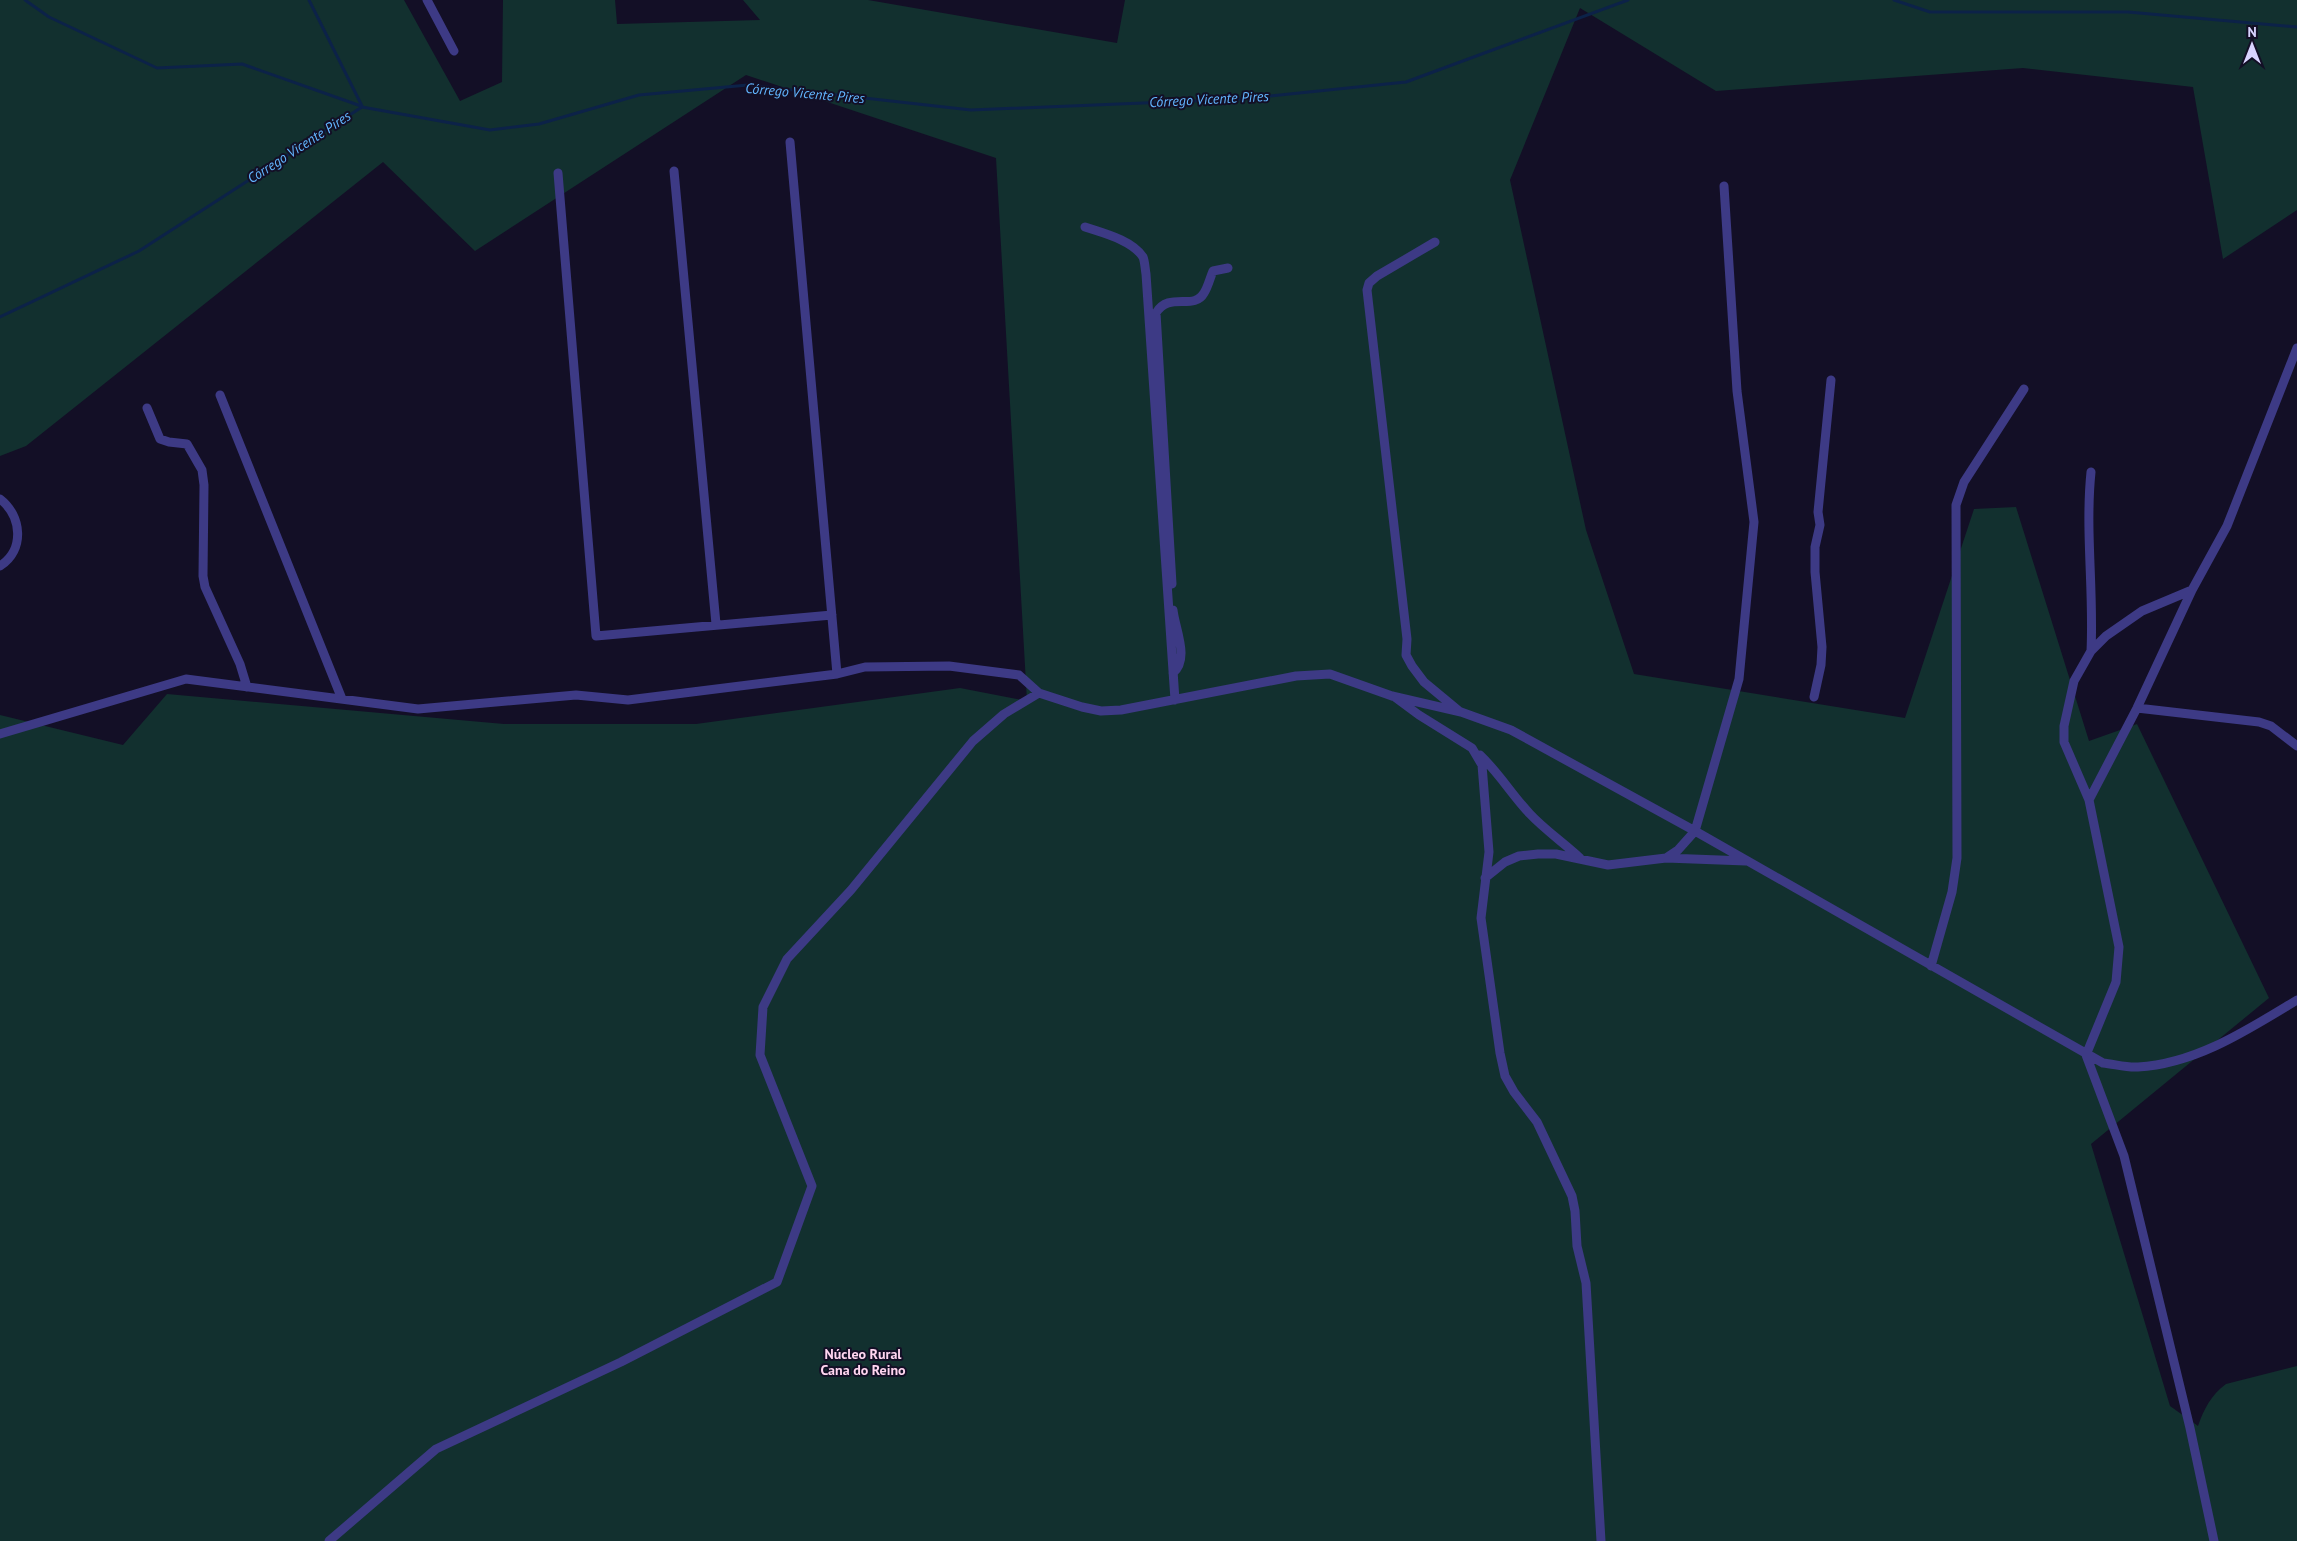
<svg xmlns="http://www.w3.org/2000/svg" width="2297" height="1541" viewBox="0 0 2297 1541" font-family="'PT Sans',sans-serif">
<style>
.green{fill:#12302f}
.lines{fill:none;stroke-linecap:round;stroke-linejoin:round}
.stream{stroke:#0c2248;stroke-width:3}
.street{stroke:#3d3a85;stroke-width:9}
.labels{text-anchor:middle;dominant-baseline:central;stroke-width:4;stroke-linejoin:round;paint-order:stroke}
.water-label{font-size:14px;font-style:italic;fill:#62b6ff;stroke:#130f26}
.neighbourhood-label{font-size:14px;font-weight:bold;fill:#ffd6f0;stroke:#130f26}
</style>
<rect width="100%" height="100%" fill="#130f26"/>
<path class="green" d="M 0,0 L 404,0 L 460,101 L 502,82 L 503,0 L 615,0 L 617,24 L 760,20 L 743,0 L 868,0 L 1117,43 L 1125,0 L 2297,0 L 2297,210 L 2223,259 L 2193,87 L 2023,68 L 1716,91 L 1580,8 L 1510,180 L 1586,530 L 1634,674 L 1905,718 L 1974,509 L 2016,507 L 2089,741 L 2137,724 L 2269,998 L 2091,1144 L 2170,1406 L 2198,1426 C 2204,1409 2211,1395 2226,1384 L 2297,1366 L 2297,1541 L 0,1541 L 0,715 L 123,745 L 167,694 L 504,724 L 696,724 L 960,688 L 1027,701 L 996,158 L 746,75 L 475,251 L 383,162 L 26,446 L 0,456 Z"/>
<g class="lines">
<path class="stream" d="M 25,0 L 49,17 L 157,68 L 242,64 L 361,106
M 309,0 L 362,106
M 1894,0 L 1930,12 L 2128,12 L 2297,27
M 0,317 L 139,251 L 362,107 L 490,130 L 539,124 L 639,95 L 748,85 L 971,110 L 1240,99 L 1406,82 L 1628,0"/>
<path class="street" d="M 427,0 L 454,51
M 790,142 L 837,674
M 674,171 L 716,624
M 558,173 L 596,636 L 832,615
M 1085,227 C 1103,233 1132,240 1143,257 C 1145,262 1145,269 1146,274 L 1175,700
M 1435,242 L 1377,276 L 1369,283 L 1367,290 L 1407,639 L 1406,655 L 1412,666 L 1424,682 L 1459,711
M 220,395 L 342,699
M 147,408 L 160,439 L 169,442 L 187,444 L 202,470 L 204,485 L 203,576 L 205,587 L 240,664 L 247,687
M 2091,472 C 2085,531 2094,591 2091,651
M 0,499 C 22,516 25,550 0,566
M 1172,584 L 1156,313 C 1169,291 1194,311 1204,293 C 1208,287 1210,278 1213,271 L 1228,268
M 1173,673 C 1190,659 1175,629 1173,610
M 1814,697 L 1821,665 L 1822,647 L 1815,572 L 1815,547 L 1820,525 L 1818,512 L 1831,380
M 1396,698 L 1419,715 L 1472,748 L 1482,765 L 1489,852 L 1481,918 L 1500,1053 L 1505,1076 L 1514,1092 L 1537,1122 L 1572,1196 L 1575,1211 L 1577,1246 L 1586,1283 L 1601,1541
M 2137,708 L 2259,722 L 2271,726 L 2297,746
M 0,734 L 186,679 L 418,709 L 576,695 L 628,700 L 837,674 L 865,667 L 949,666 L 1019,675 L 1039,693 L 1082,707 L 1101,711 L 1121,710 L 1296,676 L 1330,674 L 1392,696 L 1461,712 L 1511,730 L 1695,831 L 2103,1063 C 2114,1064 2127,1068 2138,1067 C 2196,1064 2249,1029 2297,1000
M 1480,755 C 1499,773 1512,795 1530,814 C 1545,830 1564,843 1580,858
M 2089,800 L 2137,708 L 2192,590
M 1666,858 L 1746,861
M 1485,878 L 1505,862 L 1519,856 L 1538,854 L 1556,854 L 1608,865 L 1666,858 L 1678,850 L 1695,831 L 1739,679 L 1754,522 L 1737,391 L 1724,186
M 1931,966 L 1952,892 L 1957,858 L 1956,505 L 1964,482 L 2024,389
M 329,1541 L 436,1449 L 621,1362 L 777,1282 L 812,1186 L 760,1055 L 763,1007 L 787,959 L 851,890 L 973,741 L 1004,714 L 1039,693
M 2214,1541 L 2190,1428 L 2124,1156 L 2086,1055 L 2116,982 L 2119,947 L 2089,800 L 2064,742 L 2064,726 L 2074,681 L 2091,651 L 2106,636 L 2142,611 L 2192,590 L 2227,526 L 2297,348"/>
</g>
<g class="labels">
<g class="water-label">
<text transform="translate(805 93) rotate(5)">Córrego Vicente Pires</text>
<text transform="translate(1209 99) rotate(-3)">Córrego Vicente Pires</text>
<text transform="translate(299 147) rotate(-33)">Córrego Vicente Pires</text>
</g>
<g class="neighbourhood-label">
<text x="863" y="1354">Núcleo Rural<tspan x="863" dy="16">Cana do Reino</tspan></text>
</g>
</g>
<g transform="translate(2252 45)" stroke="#130f26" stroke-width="4" paint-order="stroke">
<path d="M0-4L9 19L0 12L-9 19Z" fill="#d9d4ff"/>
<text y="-8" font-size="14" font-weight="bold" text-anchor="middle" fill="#d9d4ff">N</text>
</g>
</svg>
